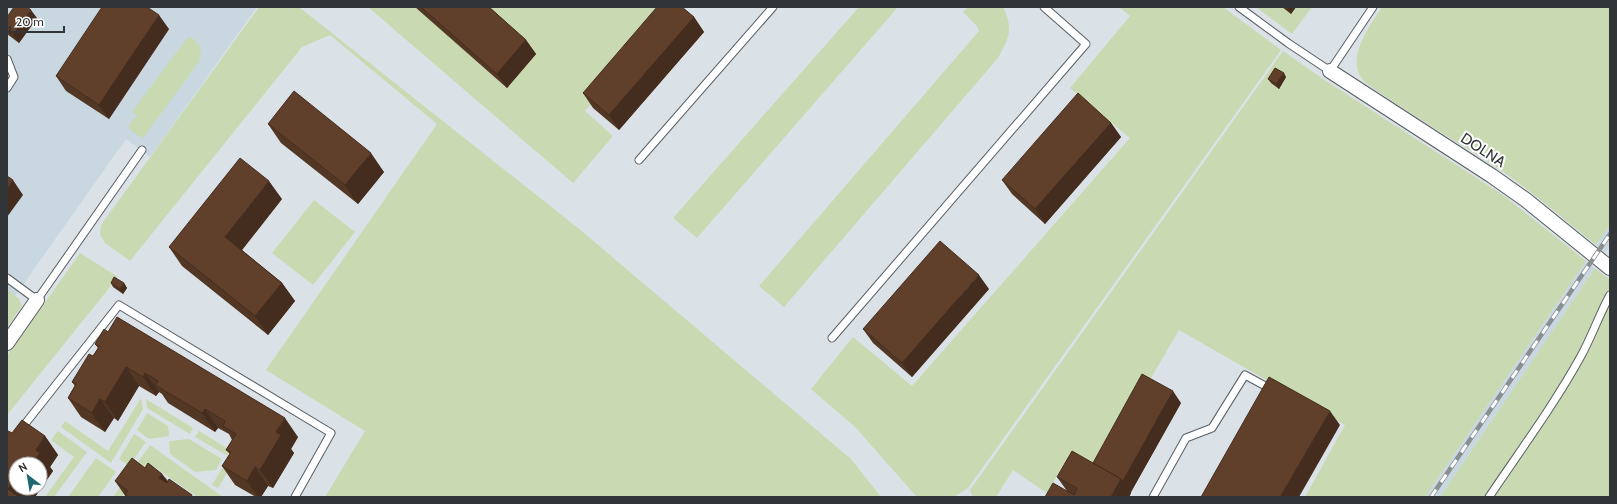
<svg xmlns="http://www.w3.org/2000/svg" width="1617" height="504" viewBox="0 0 1617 504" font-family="Cabin,sans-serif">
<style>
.built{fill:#c9d7e1}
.green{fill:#c9d9b1}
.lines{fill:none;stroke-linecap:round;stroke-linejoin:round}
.service-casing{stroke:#585e63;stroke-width:9}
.minor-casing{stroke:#585e63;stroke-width:16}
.service{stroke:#fff;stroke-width:7}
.minor{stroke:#fff;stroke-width:14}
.rail-casing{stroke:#8a8f92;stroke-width:4.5}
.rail{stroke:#fff;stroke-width:3;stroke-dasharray:9;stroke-linecap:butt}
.wall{fill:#533725;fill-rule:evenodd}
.shaded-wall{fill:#442d1e}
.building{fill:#61402b;stroke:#442d1e}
.labels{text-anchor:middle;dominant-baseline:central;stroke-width:4;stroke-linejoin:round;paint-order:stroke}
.street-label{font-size:15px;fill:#323537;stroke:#fff}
</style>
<rect width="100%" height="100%" fill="#dbe2e7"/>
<path class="built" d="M 7,7 L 257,7 L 150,157 L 126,139 L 15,296 L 7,289 Z
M 1610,225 L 1610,246 L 1605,253 L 1596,245 Z
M 1586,261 L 1595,268 L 1440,497 L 1425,497 Z"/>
<path class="green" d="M 259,7 L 299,7 L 578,228 L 851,459 L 881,497 L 325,497 L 365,431 L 266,370 L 437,124 L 330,35 L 302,47 L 130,261 L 105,243 L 100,235 L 101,225 Z
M 368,7 L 675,7 L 585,111 L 613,136 L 573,183 Z
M 859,7 L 898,7 L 697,238 L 673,218 Z
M 968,7 L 1003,7 C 1014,30 1009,37 998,58 L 784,307 L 759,286 L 979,31 L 977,26 L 963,12 Z
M 1119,7 L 1223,7 L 1281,50 L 968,488 L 954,497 L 917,497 L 855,427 L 811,389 L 853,337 L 912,386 L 1130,138 L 1070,88 L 1130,16 Z
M 1256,7 L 1312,7 L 1292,34 Z
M 1382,7 L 1610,7 L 1610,225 L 1596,245 C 1564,219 1533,192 1499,169 C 1461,144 1423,122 1386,97 C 1378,91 1366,85 1360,76 C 1348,54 1371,24 1382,7 Z
M 188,37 L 194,39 L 201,48 L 199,62 L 143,138 L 130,130 L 129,125 L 137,115 L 132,112 Z
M 1283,51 L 1323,79 L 1503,195 L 1586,261 L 1425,497 L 1305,497 L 1345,425 L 1179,330 L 1099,467 L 1070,453 L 1047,493 L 1013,470 L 996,497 L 973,497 L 970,490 Z
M 314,200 L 355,232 L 313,285 L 272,253 Z
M 80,253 L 118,277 L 7,415 L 7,356 Z
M 1595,268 L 1610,280 L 1610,497 L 1440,497 Z
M 7,289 L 19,299 L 22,306 L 7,328 Z
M 141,398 L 143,409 L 111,463 L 61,427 L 65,421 L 108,451 Z
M 146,399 L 193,428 L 190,434 L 147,408 Z
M 147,413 L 168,426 L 169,436 L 149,439 L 137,430 Z
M 58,431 L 87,452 L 54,497 L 45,497 L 74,457 L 51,440 Z
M 199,431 L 235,453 L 226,455 L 195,437 Z
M 134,434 L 146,442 L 129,466 L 119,459 Z
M 189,439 L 222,459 L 216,470 L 195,472 L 170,454 L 169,441 Z
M 150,445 L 223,497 L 197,497 L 153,466 L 137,488 L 131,484 L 122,497 L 113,497 Z
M 96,458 L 116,472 L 98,497 L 68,497 Z
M 236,458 L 218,488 L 212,485 L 227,460 Z"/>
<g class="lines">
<defs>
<path id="service" d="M 1239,7 L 1288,43 L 1330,71 L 1373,7
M 7,59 L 14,77 L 7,88
M 639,160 L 773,7
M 7,278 L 37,300 L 142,150
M 832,338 L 1086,44 L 1044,7
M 21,429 L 119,305 L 331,433 L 295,497
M 1153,497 L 1186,438 L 1212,428 L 1245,375 L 1269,388 L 1266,392
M 1489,497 C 1520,451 1554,405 1581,356 C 1592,336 1599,315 1610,295"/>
<path id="minor" d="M 1330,71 L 1492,176 L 1526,200 L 1610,268
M 7,343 L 37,300"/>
</defs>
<use href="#service" class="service-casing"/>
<use href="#minor" class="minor-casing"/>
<use href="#service" class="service"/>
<use href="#minor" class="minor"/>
<defs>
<path id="rail" d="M 1431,497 L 1610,234"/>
</defs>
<use href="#rail" class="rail-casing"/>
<use href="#rail" class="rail"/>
</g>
<path class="wall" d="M 415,7 L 489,7 L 526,40 L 536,54 L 507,88 Z
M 1282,7 L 1296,7 L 1291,14 Z
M 7,17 L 37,18 L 19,43 L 7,34 Z
M 694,17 L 704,32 L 619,130 L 593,108 L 583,93 Z
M 169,29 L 109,119 L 66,91 L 56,76 Z
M 1286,77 L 1279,89 L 1271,83 L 1268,79 Z
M 1111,123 L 1121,137 L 1045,224 L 1012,194 L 1002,180 Z
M 268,124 L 384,172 L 358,204 L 281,143 Z
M 282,199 L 242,250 L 282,283 L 295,301 L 268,335 L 182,266 L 169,247 Z
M 111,283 L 124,283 L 127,288 L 123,294 L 113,287 Z
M 989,289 L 912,377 L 873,343 L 863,329 Z
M 95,344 L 298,437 L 291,449 L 294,453 L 273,488 L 268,486 L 261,497 L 256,497 L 235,485 L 222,466 L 230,454 L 226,450 L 232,440 L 229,434 L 218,428 L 215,432 L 168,403 L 162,394 L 159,392 L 156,396 L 139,386 L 118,421 L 114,418 L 105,432 L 81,417 L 68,398 L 75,386 L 72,382 L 93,356 L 98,348 Z
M 1181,403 L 1131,492 L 1131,493 L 1129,497 L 1045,497 L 1067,491 L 1057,477 L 1093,463 Z
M 12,433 L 45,436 L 58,455 L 50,467 L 53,471 L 35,497 L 30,497 L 29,496 L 7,497 ZM 16,464 L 40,488 L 16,488 Z
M 145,468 L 162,474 L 168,481 L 194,497 L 126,497 L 115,481 Z"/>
<path class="shaded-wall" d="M 1286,7 L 1296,7 L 1291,14 Z
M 31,10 L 37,18 L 19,43 L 13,35 Z
M 159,15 L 169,29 L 109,119 L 99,105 Z
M 694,17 L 704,32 L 619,130 L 609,115 Z
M 526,40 L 536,54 L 507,88 L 497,74 Z
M 1284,73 L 1286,77 L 1279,89 L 1276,84 Z
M 1111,123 L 1121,137 L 1045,224 L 1035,209 Z
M 371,153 L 384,172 L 358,204 L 345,185 Z
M 13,180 L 23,195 L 7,217 L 7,189 Z
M 269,181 L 282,199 L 238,255 L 225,237 Z
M 979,275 L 989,289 L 912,377 L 902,363 Z
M 124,283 L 127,288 L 123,294 L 120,289 Z
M 282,283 L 295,301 L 268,335 L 255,316 Z
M 126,367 L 139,386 L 118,421 L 105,402 Z
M 145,373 L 159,392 L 156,396 L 143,377 Z
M 1173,391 L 1181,403 L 1131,492 L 1131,493 L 1129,497 L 1111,497 Z
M 100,399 L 114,418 L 105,432 L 92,413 Z
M 205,409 L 218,428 L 215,432 L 202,413 Z
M 1330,411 L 1340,425 L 1299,497 L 1280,497 Z
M 285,418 L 298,437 L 291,449 L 294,453 L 273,488 L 260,470 L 276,432 Z
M 45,436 L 58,455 L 50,467 L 53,471 L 35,497 L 32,497 L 26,488 L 40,488 L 40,464 L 32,464 L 36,450 Z
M 255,467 L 268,486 L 261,497 L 258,497 L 247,481 Z
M 162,474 L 175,492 L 159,478 Z
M 16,477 L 16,488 L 23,488 L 29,496 L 28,497 L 13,497 L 8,489 Z"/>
<path class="building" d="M 14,7 L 27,7 L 31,10 L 13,35 L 7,30 L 7,17 Z
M 102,7 L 147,7 L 159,15 L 99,105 L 56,76 Z
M 421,7 L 489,7 L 526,40 L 497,74 Z
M 657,7 L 682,7 L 694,17 L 609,115 L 583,93 Z
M 1275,68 L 1284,73 L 1276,84 L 1268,79 Z
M 294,91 L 371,153 L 345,185 L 268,124 Z
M 1078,93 L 1111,123 L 1035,209 L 1002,180 Z
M 240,158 L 269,181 L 225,237 L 282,283 L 255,316 L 169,247 Z
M 7,176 L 13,180 L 7,189 Z
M 940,241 L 979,275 L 902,363 L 863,329 Z
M 114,277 L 124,283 L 120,289 L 111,283 Z
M 117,317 L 285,418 L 276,432 L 281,435 L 260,470 L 255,467 L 247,481 L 222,466 L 231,452 L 226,450 L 236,434 L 223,426 L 225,421 L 205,409 L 202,413 L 155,385 L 158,381 L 145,373 L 143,377 L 126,367 L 105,402 L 100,399 L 92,413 L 68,398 L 76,384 L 72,382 L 89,354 L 93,356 L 99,347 L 95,344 L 104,329 L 108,332 Z
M 1142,374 L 1173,391 L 1123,481 L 1121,479 L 1093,463 Z
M 1269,377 L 1330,411 L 1280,497 L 1201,497 Z
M 22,420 L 45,436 L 36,450 L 40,453 L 32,464 L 16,464 L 16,477 L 8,489 L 19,497 L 7,497 L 7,432 L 8,431 L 12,433 Z
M 1072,451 L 1121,479 L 1111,497 L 1045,497 L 1053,483 L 1074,495 L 1077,488 L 1057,477 Z
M 132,458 L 145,468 L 148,463 L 162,474 L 159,478 L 167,483 L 169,479 L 192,495 L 191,497 L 129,497 L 125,495 L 128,491 L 115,481 Z"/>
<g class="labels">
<g class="street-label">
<text transform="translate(1483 150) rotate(33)">DOLNA</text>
</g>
</g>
<rect width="1617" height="504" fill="none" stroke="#323537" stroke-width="16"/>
<g transform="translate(28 476) rotate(329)"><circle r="19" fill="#ffffff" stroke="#adaeaf"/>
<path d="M0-3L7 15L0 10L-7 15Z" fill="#1e6773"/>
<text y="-6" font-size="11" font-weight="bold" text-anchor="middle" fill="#323537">N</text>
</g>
<path d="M10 26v6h54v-6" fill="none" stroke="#323537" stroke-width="2"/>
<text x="16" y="26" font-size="12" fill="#323537" stroke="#ffffff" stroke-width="3" paint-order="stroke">20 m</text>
</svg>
